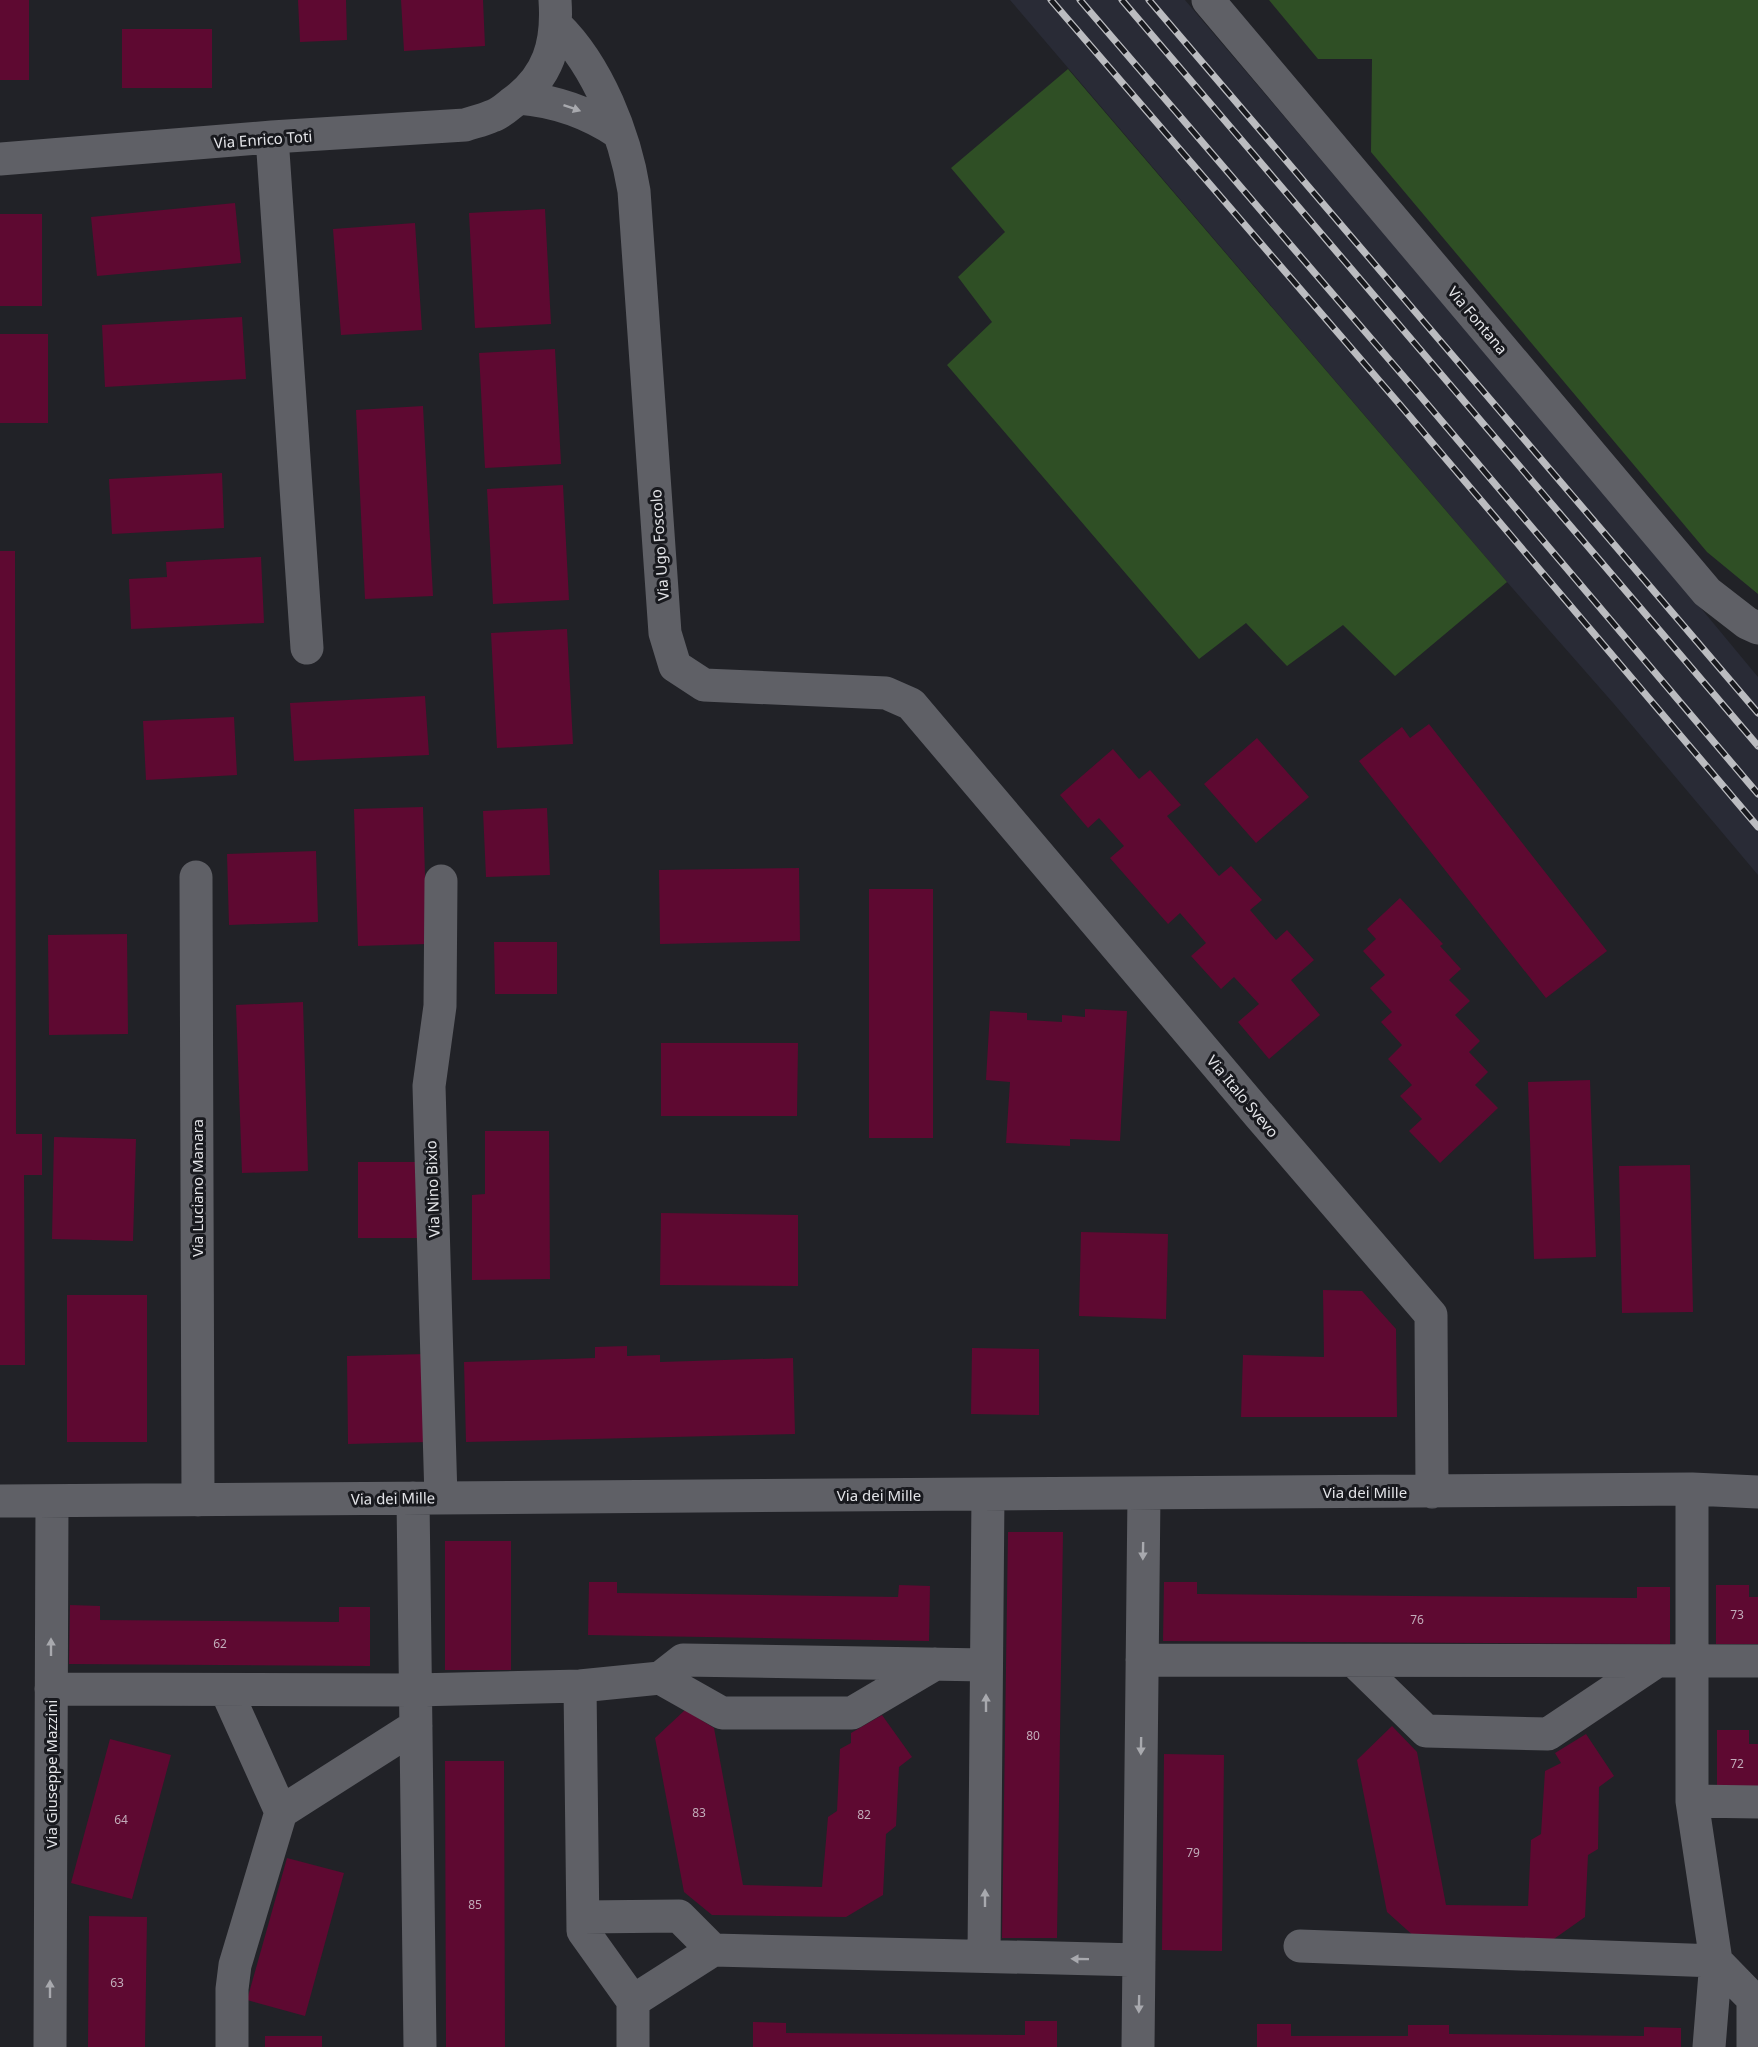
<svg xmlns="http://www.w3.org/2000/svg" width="1758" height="2047" viewBox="0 0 1758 2047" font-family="'Noto Sans',sans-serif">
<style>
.built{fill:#292b36}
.green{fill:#2f4f25}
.building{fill:#5e0931}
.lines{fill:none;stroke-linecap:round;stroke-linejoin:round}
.minor{stroke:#5f6066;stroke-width:33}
.rail-casing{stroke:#bbbcc0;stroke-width:7}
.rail{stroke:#18191e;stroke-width:4.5;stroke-dasharray:14;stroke-linecap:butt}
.oneway{fill:#a8a9ae}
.labels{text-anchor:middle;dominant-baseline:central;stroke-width:6;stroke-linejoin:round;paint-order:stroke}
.number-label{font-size:12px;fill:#c2adba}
.street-label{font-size:15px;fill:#e3e4e8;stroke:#18191e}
</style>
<rect width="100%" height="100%" fill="#212227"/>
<path class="built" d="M 1010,0 L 1185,0 L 1651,548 L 1758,677 L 1758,875 L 1614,704 L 1507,582 Z"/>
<path class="green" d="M 1269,0 L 1758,0 L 1758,594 L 1707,552 L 1371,152 L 1372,59 L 1318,59 Z
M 1068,69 L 1507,582 L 1395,676 L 1343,625 L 1287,666 L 1246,623 L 1199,659 L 947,365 L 992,322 L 958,277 L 1005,232 L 951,168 Z"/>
<path class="building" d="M 0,0 L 29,0 L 29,80 L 0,80 Z
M 298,0 L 346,0 L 347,40 L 300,42 Z
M 401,0 L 483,0 L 485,46 L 404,51 Z
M 122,29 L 212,29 L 212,88 L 122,88 Z
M 235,203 L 241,263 L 97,276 L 91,217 Z
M 545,209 L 551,324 L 475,328 L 469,213 Z
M 0,214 L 42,214 L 42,306 L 0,306 Z
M 415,223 L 422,330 L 341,335 L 333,229 Z
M 242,317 L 246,379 L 105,387 L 102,325 Z
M 0,334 L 48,334 L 48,423 L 0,423 Z
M 555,349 L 561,464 L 485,468 L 479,353 Z
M 423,406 L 433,596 L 365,599 L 356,410 Z
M 222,473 L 224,528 L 112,534 L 109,479 Z
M 563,485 L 569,600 L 493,604 L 487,489 Z
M 0,551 L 15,551 L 16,1134 L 42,1134 L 42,1175 L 24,1175 L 25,1365 L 0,1365 Z
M 261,557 L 264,623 L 131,629 L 129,579 L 167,577 L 166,562 Z
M 567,629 L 573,744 L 497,748 L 491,633 Z
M 425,696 L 429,755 L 294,761 L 290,703 Z
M 234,717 L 237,775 L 146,780 L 143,721 Z
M 1429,724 L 1607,951 L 1546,998 L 1359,761 L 1402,727 L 1410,738 Z
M 1257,738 L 1309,797 L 1256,843 L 1204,784 Z
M 1113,749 L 1139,779 L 1150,770 L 1181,805 L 1167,816 L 1219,876 L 1231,866 L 1262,900 L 1250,910 L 1276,940 L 1287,930 L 1314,960 L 1291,980 L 1320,1015 L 1269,1059 L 1238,1022 L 1259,1004 L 1234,977 L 1221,989 L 1191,956 L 1206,943 L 1180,913 L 1168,924 L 1110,858 L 1124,846 L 1099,818 L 1088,828 L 1060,795 Z
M 423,807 L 427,944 L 358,946 L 354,809 Z
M 547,808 L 550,875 L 486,877 L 483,811 Z
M 316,851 L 318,922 L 229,925 L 227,854 Z
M 799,868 L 800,941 L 660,944 L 659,870 Z
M 869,889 L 933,889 L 933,1138 L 869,1138 Z
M 1400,898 L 1443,944 L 1440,946 L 1461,969 L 1449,980 L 1470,1001 L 1455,1015 L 1480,1041 L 1469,1052 L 1488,1072 L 1475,1085 L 1498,1108 L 1440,1163 L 1409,1131 L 1422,1119 L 1400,1096 L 1412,1085 L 1388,1059 L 1402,1045 L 1381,1022 L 1392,1012 L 1370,988 L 1385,975 L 1363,951 L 1376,939 L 1367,929 Z
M 127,934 L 128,1034 L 49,1035 L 48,935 Z
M 494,942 L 557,942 L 557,994 L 495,994 Z
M 303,1002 L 308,1171 L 242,1173 L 236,1005 Z
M 1085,1009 L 1127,1011 L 1120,1141 L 1070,1139 L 1070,1146 L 1006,1143 L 1010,1082 L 986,1080 L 990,1011 L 1027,1013 L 1027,1020 L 1062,1022 L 1062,1015 L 1085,1017 Z
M 661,1043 L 798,1043 L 797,1116 L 661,1116 Z
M 1590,1080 L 1596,1257 L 1534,1259 L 1528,1082 Z
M 485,1131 L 549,1131 L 550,1279 L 472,1280 L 472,1195 L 485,1194 Z
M 54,1137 L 136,1139 L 133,1241 L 52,1239 Z
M 358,1162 L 418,1162 L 418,1238 L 358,1238 Z
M 1690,1165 L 1693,1312 L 1622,1313 L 1619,1166 Z
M 661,1213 L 798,1215 L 798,1286 L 660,1285 Z
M 1081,1232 L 1168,1234 L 1166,1319 L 1079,1316 Z
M 1323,1290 L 1362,1291 L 1396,1329 L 1397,1417 L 1241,1417 L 1243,1355 L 1324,1357 Z
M 67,1295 L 147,1295 L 147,1442 L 67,1442 Z
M 627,1346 L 627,1356 L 660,1355 L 660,1362 L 793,1358 L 795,1434 L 466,1442 L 464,1362 L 595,1358 L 595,1347 Z
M 972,1348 L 1039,1349 L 1039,1415 L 971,1414 Z
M 426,1354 L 428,1442 L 348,1444 L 347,1356 Z
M 1008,1532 L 1063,1532 L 1057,1938 L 1002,1938 Z
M 445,1541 L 511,1541 L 511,1670 L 445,1670 Z
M 589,1582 L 617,1582 L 617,1593 L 898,1597 L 899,1585 L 930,1586 L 929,1641 L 588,1635 Z
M 1164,1582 L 1197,1582 L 1197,1594 L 1637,1598 L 1637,1587 L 1670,1587 L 1670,1644 L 1163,1641 Z
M 1716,1585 L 1749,1585 L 1749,1597 L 1758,1597 L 1758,1644 L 1716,1644 Z
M 70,1605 L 100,1606 L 100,1620 L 339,1622 L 339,1607 L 370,1607 L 370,1666 L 69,1664 Z
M 685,1710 L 714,1728 L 743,1885 L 822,1887 L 828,1817 L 837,1811 L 840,1749 L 851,1743 L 851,1733 L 882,1715 L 912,1757 L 899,1767 L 896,1826 L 886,1834 L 883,1895 L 846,1917 L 712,1915 L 684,1892 L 655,1738 Z
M 1392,1726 L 1417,1752 L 1446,1905 L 1528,1906 L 1531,1840 L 1541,1834 L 1545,1771 L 1561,1763 L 1555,1753 L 1586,1734 L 1614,1776 L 1599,1787 L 1598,1849 L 1588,1855 L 1585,1917 L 1551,1941 L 1416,1938 L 1387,1912 L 1357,1760 Z
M 1717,1730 L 1749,1730 L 1749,1744 L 1758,1744 L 1758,1790 L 1717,1790 Z
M 110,1739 L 171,1755 L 132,1899 L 71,1883 Z
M 1164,1754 L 1224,1755 L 1222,1951 L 1162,1950 Z
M 445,1761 L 504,1761 L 505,2047 L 446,2047 Z
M 287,1858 L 344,1873 L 305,2016 L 247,2000 Z
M 89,1916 L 147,1917 L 145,2047 L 88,2047 Z
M 1025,2021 L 1057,2021 L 1057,2047 L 753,2047 L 753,2022 L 786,2023 L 786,2033 L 1025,2035 Z
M 1257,2024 L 1291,2024 L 1291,2036 L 1408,2036 L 1408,2025 L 1449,2025 L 1449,2034 L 1644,2036 L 1644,2027 L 1681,2028 L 1681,2047 L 1257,2047 Z
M 265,2036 L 322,2036 L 322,2047 L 265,2047 Z"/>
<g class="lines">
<path class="minor" d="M 1208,0 L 1707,592 L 1747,623 L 1758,628
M 557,26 C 598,66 625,135 634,191 L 665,633 L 675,666 L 704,685 L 886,693 L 911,704 L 1260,1116 L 1431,1315 L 1432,1492
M 519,98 C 556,101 588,112 619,133
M 272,137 L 307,648
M 0,159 L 272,137 L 465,125 C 474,122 484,120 492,116 C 499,114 506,108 512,103 C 549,77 558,43 555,0
M 196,877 L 198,1500
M 441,881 L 440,1006 L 429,1086 L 441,1498
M 1692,1489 L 1692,1801 L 1716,1961 L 1709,2047
M 413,1498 L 420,2047
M 0,1501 L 1692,1489 L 1758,1492
M 1142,1660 L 1758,1661
M 1354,1661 L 1426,1731 L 1548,1734 L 1657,1661
M 660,1678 L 722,1713 L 852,1713 L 935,1664
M 580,1686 L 583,1931 L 633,2001 L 633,2047
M 51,1689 L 415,1690 L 580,1686 L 660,1678 L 683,1660 L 986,1665
M 226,1690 L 281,1812
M 1692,1801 L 1758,1802
M 583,1917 L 679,1916 L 713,1950
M 1300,1946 L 1716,1961 L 1753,1999 L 1758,1999
M 984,1956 L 988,1494
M 1753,1999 L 1753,2047
M 633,2001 L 713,1950 L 1139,1960
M 50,2047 L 52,1501
M 232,2047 L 232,1989 L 235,1965 L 281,1812 L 416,1726
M 1138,2047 L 1144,1493"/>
<defs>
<path id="rail" d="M 1051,0 L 1401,406 L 1758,827
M 1080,0 L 1417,392 L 1758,794
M 1122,0 L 1758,746
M 1149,0 L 1758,713"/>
</defs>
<use href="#rail" class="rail-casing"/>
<use href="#rail" class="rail"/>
</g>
<defs><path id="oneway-solid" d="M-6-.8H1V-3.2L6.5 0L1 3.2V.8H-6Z" transform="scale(1.5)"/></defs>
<g class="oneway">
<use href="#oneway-solid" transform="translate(572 108) rotate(19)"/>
<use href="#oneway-solid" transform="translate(1143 1551) rotate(91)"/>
<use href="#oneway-solid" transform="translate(51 1647) rotate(-90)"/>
<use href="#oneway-solid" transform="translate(986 1703) rotate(-90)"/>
<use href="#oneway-solid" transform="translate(1141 1746) rotate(91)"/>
<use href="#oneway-solid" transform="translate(985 1898) rotate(-90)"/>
<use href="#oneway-solid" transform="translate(1080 1959) rotate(-179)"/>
<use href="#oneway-solid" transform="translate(50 1989) rotate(-90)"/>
<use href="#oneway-solid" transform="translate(1139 2004) rotate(91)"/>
</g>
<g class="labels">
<g class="number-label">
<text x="1737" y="1614">73</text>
<text x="1417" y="1619">76</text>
<text x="220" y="1643">62</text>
<text x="1033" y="1735">80</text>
<text x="1737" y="1763">72</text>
<text x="699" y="1812">83</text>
<text x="864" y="1814">82</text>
<text x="121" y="1819">64</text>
<text x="1193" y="1852">79</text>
<text x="475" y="1904">85</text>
<text x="117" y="1982">63</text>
</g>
<g class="street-label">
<text transform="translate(263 139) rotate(-4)">Via Enrico Toti</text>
<text transform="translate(1478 320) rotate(50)">Via Fontana</text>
<text transform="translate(659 545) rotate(-94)">Via Ugo Foscolo</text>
<text transform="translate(1243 1096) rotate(50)">Via Italo Svevo</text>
<text transform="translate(197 1188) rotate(-90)">Via Luciano Manara</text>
<text transform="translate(432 1189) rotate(-92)">Via Nino Bixio</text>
<text x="1365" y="1492">Via dei Mille</text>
<text x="879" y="1495">Via dei Mille</text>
<text transform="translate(393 1498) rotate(-1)">Via dei Mille</text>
<text transform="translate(51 1774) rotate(-90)">Via Giuseppe Mazzini</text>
</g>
</g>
</svg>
